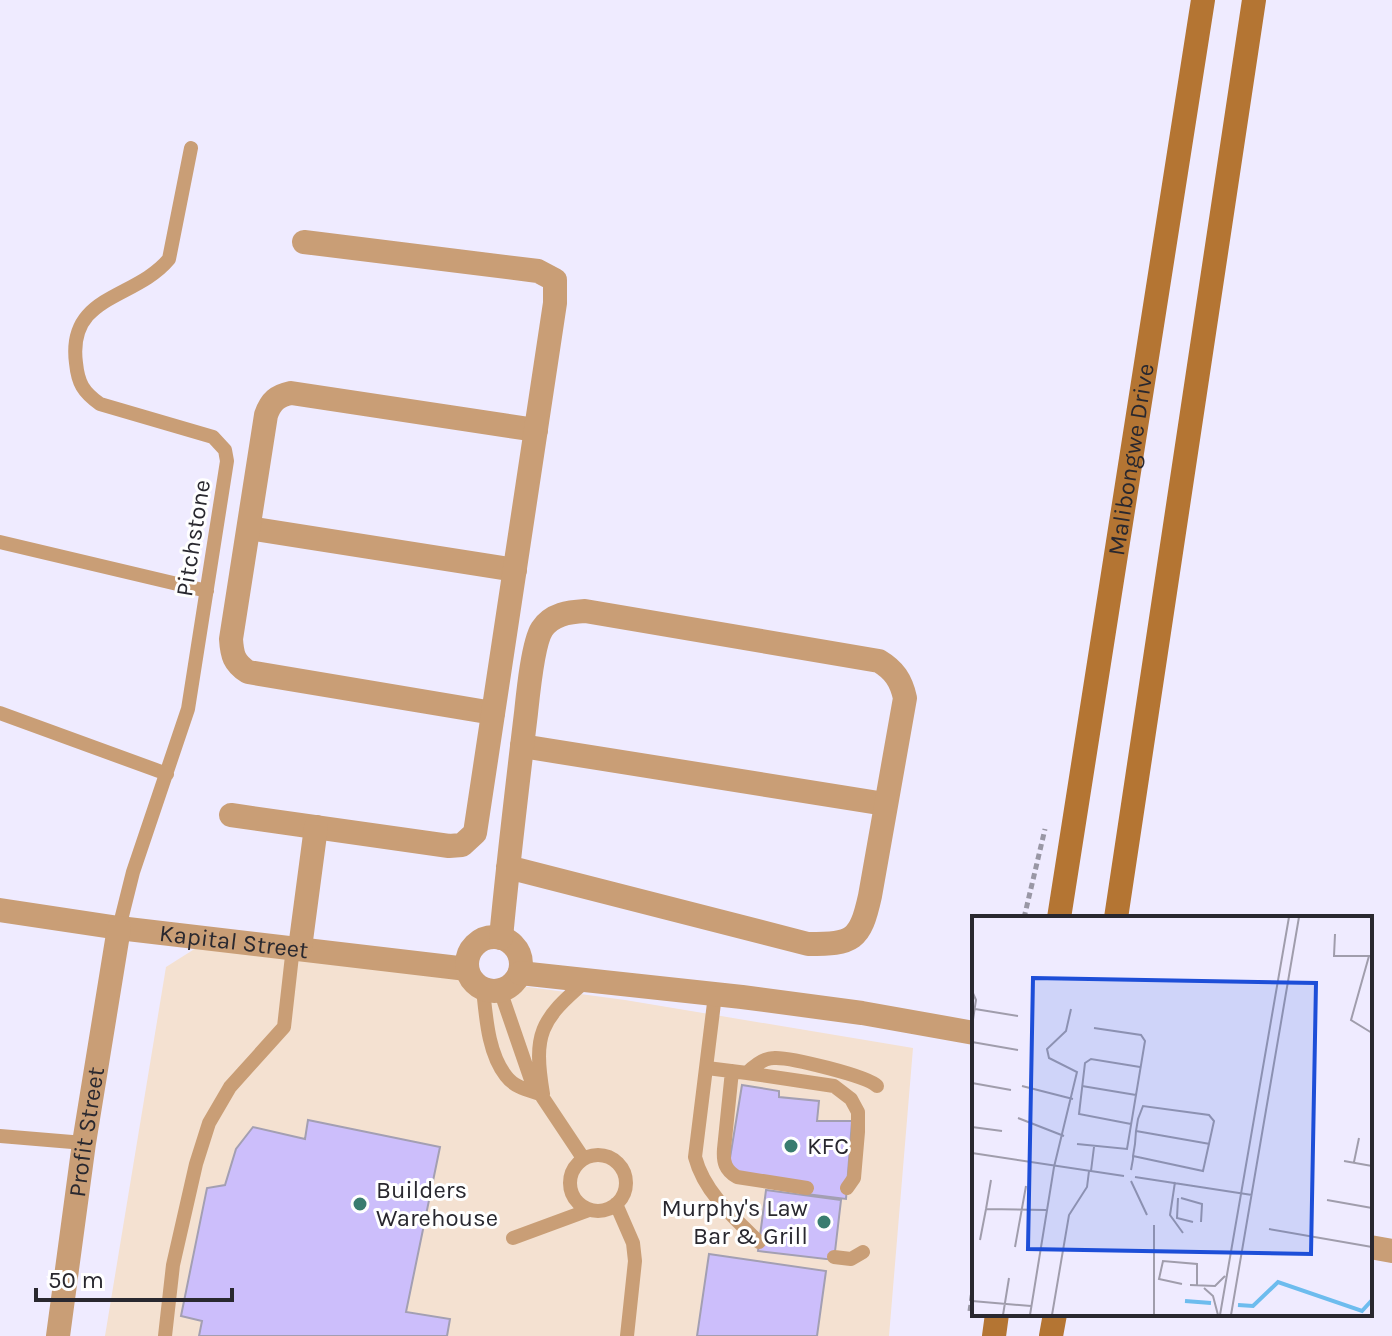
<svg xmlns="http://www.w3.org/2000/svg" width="1392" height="1336" viewBox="0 0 1392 1336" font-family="Karla,sans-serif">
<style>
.commercial{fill:#f4e1d1}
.building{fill:#ccbefb;stroke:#a39fb2;stroke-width:2}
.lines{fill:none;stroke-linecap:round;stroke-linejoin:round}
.path{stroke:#9997a5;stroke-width:5;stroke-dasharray:6 4;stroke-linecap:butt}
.lane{stroke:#c99e76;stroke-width:14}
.street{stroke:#c99e76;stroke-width:24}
.secondary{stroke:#b47533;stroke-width:24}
.poi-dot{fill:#397c6f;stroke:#fff;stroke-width:3}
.labels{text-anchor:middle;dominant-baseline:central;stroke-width:6;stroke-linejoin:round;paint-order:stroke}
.street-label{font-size:24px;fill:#29282f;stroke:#fff}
.poi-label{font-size:24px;fill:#29282f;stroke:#fff;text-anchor:start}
.inset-river{fill:none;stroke:#6dbcee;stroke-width:4}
.inset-road{fill:none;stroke:#a09dac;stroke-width:2}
.view{fill:#1d4ed8;fill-opacity:0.15;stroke:#1d4ed8;stroke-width:4}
.inset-edge{fill:none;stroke:#29282f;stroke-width:4}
</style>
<rect width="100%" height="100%" fill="#efebff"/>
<path class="commercial" d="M 204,943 L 625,1000 L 913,1048 L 889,1336 L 105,1336 L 166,967 Z"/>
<path class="building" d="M 742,1085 L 779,1091 L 779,1097 L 819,1101 L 817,1121 L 852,1121 L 846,1199 L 806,1194 L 728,1170 Z
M 308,1120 L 440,1147 L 406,1312 L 450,1319 L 447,1336 L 199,1336 L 202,1321 L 181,1316 L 207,1188 L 225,1185 L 236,1149 L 253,1127 L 305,1139 Z
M 766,1190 L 841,1200 L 834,1260 L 758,1251 Z
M 709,1254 L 826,1271 L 817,1336 L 697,1336 Z"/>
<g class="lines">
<path class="path" d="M 1024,918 L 1045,829
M 970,1311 L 974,1283"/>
<path class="lane" d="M 0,542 L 207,591
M 0,713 L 167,774
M 119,928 L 133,872 L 188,709 L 227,461 L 225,450 L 213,437 L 100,404 C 83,392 78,383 76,363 C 67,294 135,300 169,259 L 191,148
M 483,989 C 486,1017 488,1053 506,1076 C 514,1087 528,1090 540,1094
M 500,990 L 531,1080 L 583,1158
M 715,995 L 695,1157 C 704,1192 734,1218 759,1242
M 707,1068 L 747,1073 C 754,1066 764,1058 774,1058 C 790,1057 867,1076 877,1086
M 732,1071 L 724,1149 C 723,1162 725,1170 737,1177 L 807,1188
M 747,1073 L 834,1086 L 851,1099 L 858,1112 L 858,1132 L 854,1178 L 847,1188
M 543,1094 C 533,1034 540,1020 586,981
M 0,1136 L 84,1143
M570 1183a28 28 0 1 1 56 0a28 28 0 1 1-56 0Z
M 616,1204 L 633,1243 L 635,1261 L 627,1336
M 513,1238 L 589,1210
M 834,1257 L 851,1259 L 863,1252
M 165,1336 L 173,1265 L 196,1164 L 209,1123 L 230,1087 L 284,1027 L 293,947"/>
<g class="street">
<path d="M 249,528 L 515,570"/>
<path d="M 493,713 L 248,672 C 234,663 232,655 231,639 L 266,415 C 271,401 277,396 291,393 L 536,430"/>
<path d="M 522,746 L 885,804"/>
<path d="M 231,815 L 449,846 L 462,845 L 475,833 L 555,303 L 555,280 L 538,271 L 304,242"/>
<path id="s1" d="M 0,910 L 119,928 L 467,969"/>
<circle cx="494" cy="964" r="27"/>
<path d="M 501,938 C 508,863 517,788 526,713 C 528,694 533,643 542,629 C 552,614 569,612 585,611 L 879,661 C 894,670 901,680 905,698 L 870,896 C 860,941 853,944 808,944 L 508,867"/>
<path d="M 300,948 L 316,827"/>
<path d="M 520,973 L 742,997 L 862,1013 L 974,1033"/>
<path d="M 1370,1247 L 1392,1251"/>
<path id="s2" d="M 58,1336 L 84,1143 L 119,928"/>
</g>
<g class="secondary">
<path id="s3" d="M 1059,918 L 1203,0"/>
<path d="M 1116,918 L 1254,0"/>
<path d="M 994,1336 L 997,1314"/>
<path d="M 1051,1336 L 1055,1314"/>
</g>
</g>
<g class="poi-dot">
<circle cx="791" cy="1146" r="8"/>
<circle cx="360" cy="1204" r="8"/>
<circle cx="824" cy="1222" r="8"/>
</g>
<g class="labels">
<g class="street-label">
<text stroke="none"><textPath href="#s3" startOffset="464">Malibongwe Drive</textPath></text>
<text transform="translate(193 538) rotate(-81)">Pitchstone</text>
<text stroke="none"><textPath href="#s1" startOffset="236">Kapital Street</textPath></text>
<text stroke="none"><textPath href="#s2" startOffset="206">Profit Street</textPath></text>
</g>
<g class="poi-label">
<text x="807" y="1146">KFC</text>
<text x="376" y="1190">Builders<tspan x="376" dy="28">Warehouse</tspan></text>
<text x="808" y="1208" text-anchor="end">Murphy's Law<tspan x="808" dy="28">Bar &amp; Grill</tspan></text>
</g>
</g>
<g transform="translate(972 916)">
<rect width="400" height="400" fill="#efebff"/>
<path class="inset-river" d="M 213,385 L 239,387M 266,389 L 281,390 L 306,366 L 390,395 L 400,384"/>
<path class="inset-road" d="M 363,18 L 362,40 L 398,40M 397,40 L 379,104 L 400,117M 0,75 L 4,84 L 0,110M 3,93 L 46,100M 0,126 L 46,134M 0,167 L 39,174M 50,170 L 101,183M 110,170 L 164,179M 46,202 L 92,220M 159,208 L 107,198 L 113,147 L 119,143 L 168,151M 0,211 L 30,215M 164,215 L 238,228M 105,228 L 155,233 L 173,125 L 169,119 L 122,112M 0,237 L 152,260M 372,245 L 400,250M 382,246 L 387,222M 159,254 L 161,243 L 161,240 L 163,228 L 164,215 L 166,203 L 171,190 L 237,199 L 242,205 L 231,255 L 161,240M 119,255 L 122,231M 163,261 L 280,279M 159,265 L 175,299M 203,266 L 198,299 L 211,317M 206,282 L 205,302 L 221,306M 209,282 L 230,288 L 229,306M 355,284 L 400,292M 14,293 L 19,264M 297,313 L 400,331M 8,324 L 14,293 L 74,294M 43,331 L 54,270M 210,368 L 187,363 L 191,345 L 225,348 L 225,370M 218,369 L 243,370 L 253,360M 232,372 L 241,380 L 246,399M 0,385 L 59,390M 31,399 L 37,362M 58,399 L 82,251 L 105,156 L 77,142 L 75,133 L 94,115 L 99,93M 80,399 L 97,299 L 115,271 L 117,255M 182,399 L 182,309M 248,399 L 317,1M 259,399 L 327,1"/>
<path class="view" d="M 61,62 L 344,67 L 339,338 L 56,333 Z"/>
<rect width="400" height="400" class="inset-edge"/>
</g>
<path d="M36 1288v12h196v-12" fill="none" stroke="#29282f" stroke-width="4"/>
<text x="48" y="1288" font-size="24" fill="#29282f" stroke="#ffffff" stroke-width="6" paint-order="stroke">50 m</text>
</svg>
